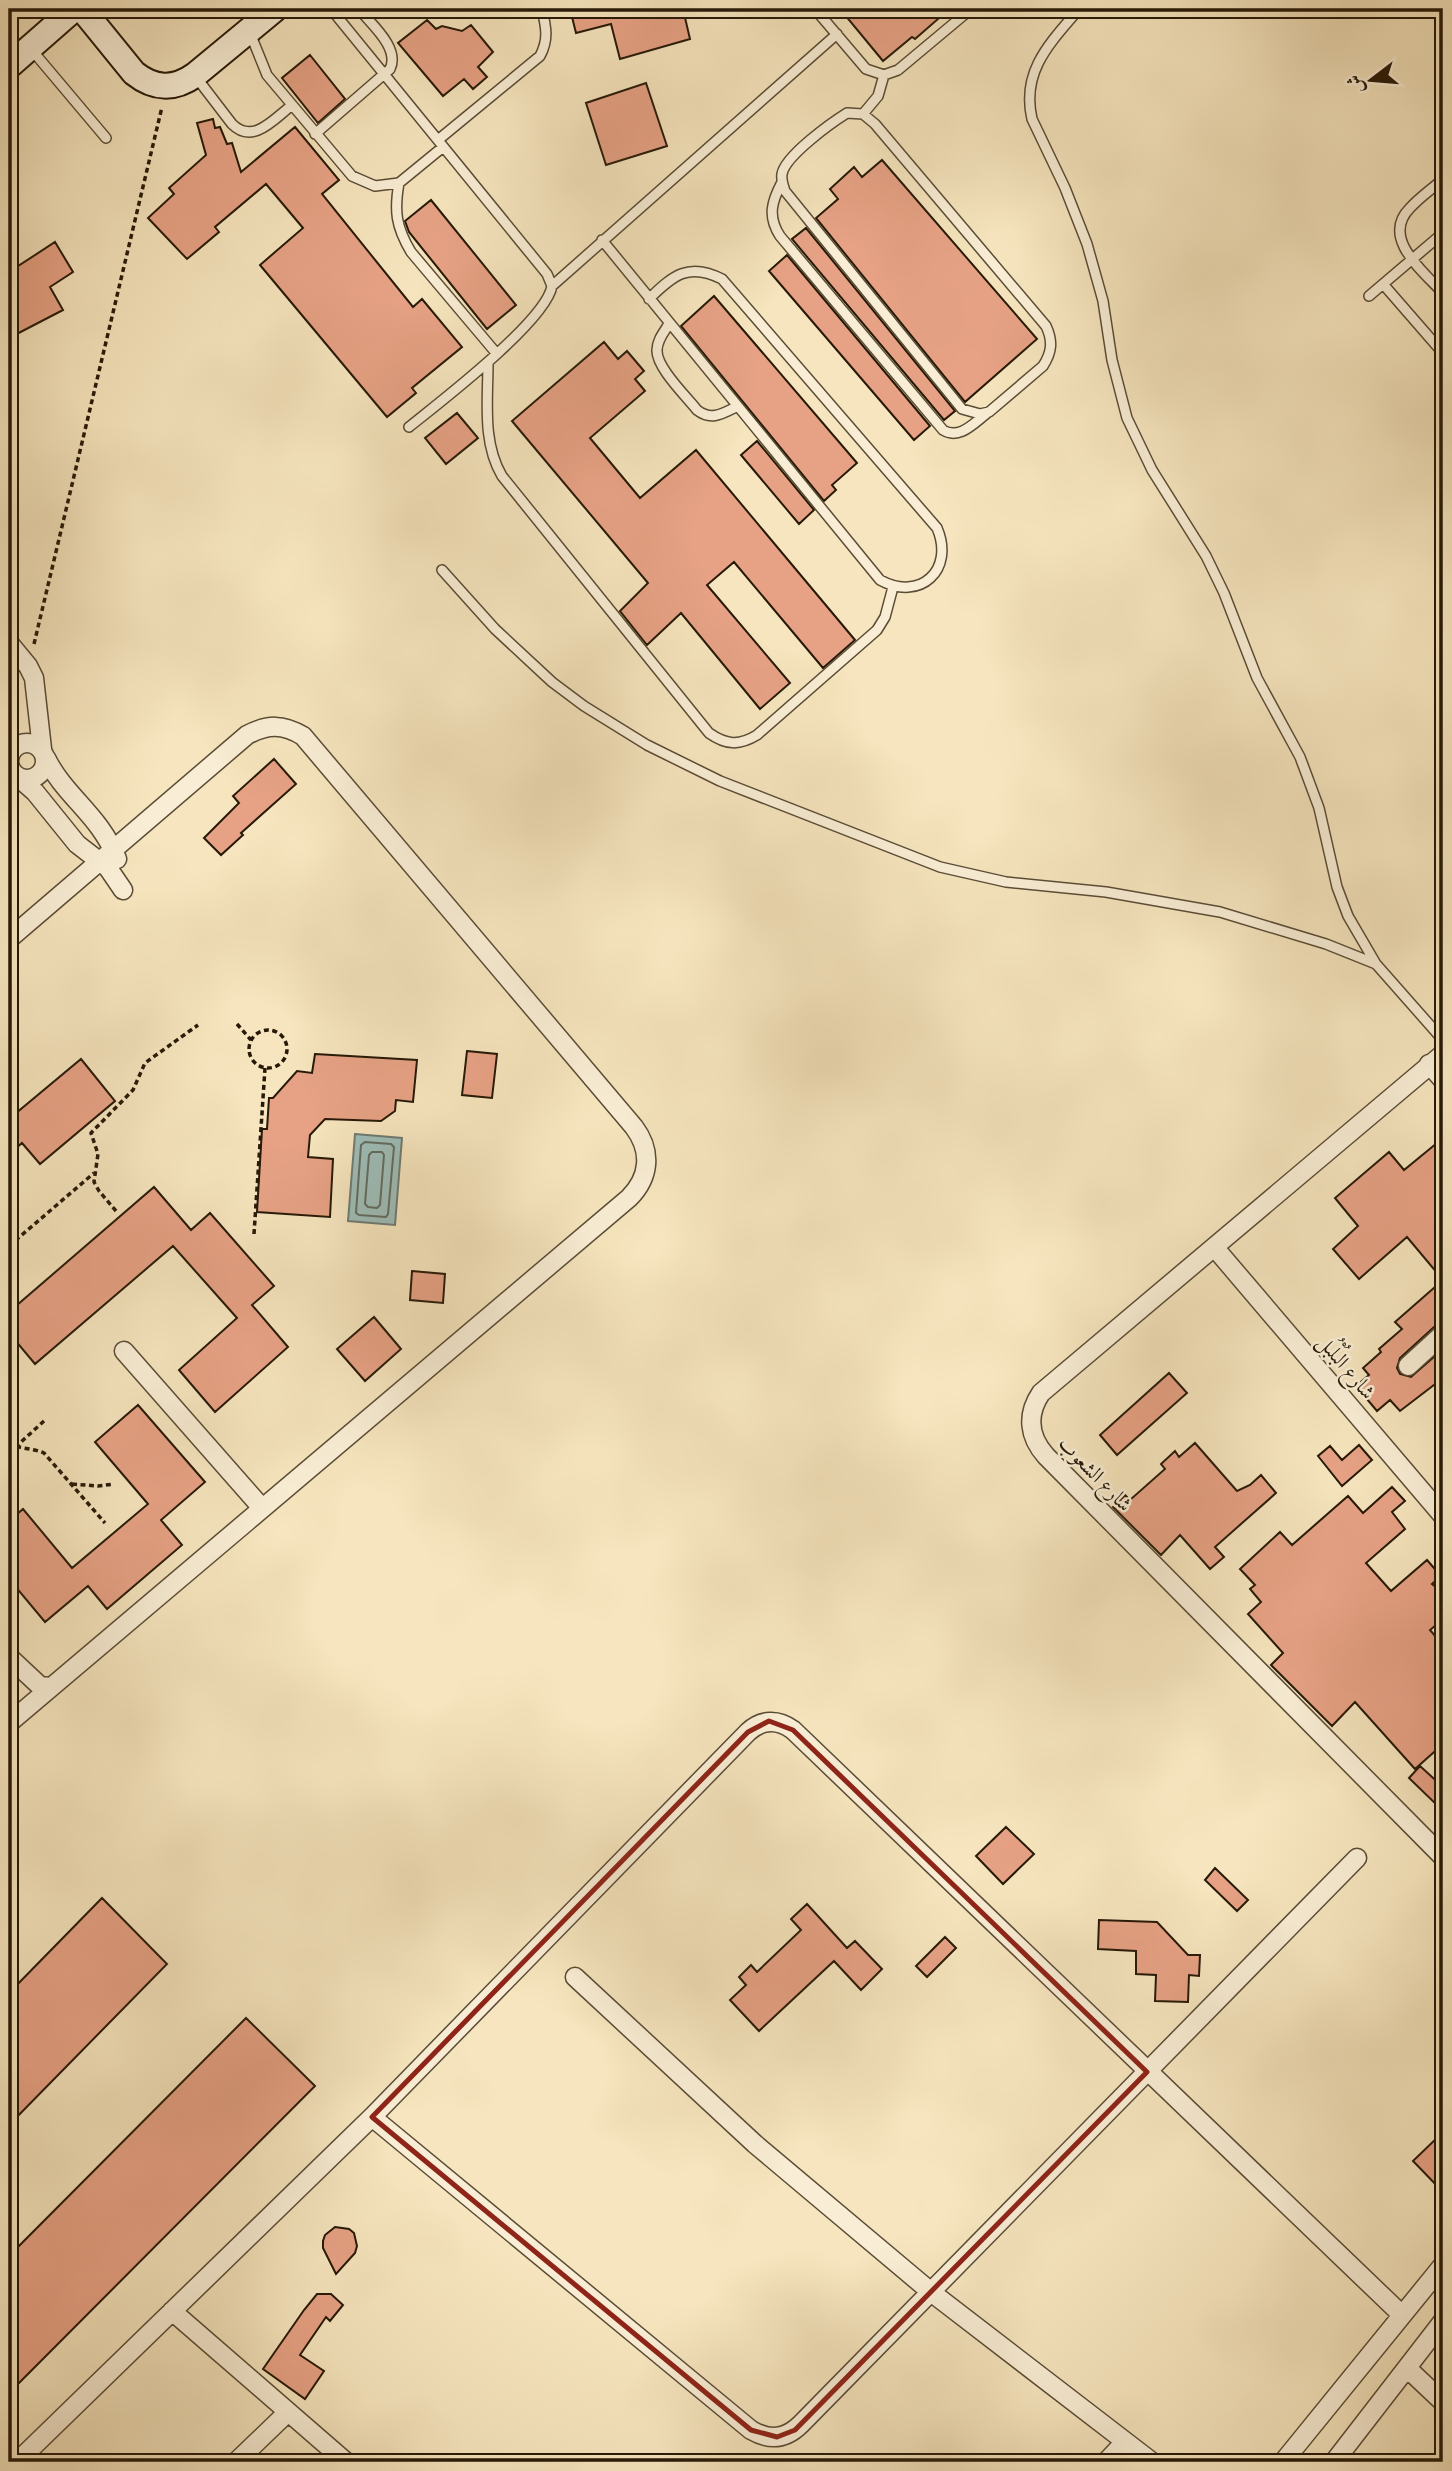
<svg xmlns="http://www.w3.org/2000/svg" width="1452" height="2471" viewBox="0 0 1452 2471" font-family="'IM FELL Double Pica',Amiri,serif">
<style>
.water{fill:#9ebdb8;stroke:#6e7b71;stroke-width:2}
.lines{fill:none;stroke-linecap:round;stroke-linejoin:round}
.shore{stroke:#626b60;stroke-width:2}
.building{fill:#e7a285;stroke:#261907;stroke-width:2}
.lane-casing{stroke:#5a4c35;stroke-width:12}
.street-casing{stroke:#5a4c35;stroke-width:21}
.secondary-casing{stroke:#261907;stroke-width:28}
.path{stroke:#261907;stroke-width:3.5;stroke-dasharray:5 3.5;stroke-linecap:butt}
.lane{stroke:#f9eed5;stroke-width:9}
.street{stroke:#f9eed5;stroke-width:18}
.secondary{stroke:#f9eed5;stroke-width:24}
.marked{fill:none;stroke:#8f2418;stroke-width:5;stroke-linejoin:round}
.labels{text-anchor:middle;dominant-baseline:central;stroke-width:5;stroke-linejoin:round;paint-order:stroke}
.street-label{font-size:21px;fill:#261907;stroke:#f9eed5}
</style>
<rect width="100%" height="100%" fill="#f6e5be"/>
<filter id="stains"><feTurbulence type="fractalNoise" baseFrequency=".00286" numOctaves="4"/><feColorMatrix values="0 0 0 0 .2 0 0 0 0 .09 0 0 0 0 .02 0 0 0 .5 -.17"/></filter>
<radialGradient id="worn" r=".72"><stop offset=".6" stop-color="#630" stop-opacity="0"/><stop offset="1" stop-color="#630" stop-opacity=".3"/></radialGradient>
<path class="water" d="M 355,1134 L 402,1138 L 395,1225 L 348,1221 Z"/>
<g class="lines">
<path class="shore" d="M 365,1142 L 391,1144 L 394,1147 L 388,1214 L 386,1217 L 359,1215 L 356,1213 L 361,1145 Z
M 372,1152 L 382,1152 L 384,1155 L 380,1205 L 377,1208 L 368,1207 L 365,1204 L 369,1155 Z"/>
</g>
<path class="building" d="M 570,9 L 683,9 L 690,39 L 620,59 L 611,24 L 576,33 Z
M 840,9 L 929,9 L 938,19 L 915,39 L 912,37 L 883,61 Z
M 427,20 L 436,29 L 442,26 L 462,31 L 471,25 L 493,52 L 478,67 L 487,77 L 473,89 L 464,79 L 443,96 L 398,43 Z
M 310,55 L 345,99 L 318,123 L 282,78 Z
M 646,83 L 667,146 L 606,165 L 586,103 Z
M 213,119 L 215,128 L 220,127 L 227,144 L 232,143 L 241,172 L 295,127 L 339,180 L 322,194 L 413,307 L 422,299 L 462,347 L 412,388 L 416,393 L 387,417 L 260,265 L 303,228 L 266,184 L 215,227 L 219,232 L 187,259 L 148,218 L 174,194 L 169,188 L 206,155 L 197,123 Z
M 882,160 L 1037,339 L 965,402 L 816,218 L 838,199 L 830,189 L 854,167 L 862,177 Z
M 431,200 L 516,305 L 487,329 L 409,232 L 405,221 Z
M 806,228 L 955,411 L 944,420 L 792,239 Z
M 55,242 L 73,272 L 50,287 L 63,310 L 9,338 L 9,293 L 16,289 L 9,272 Z
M 787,255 L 930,426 L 914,440 L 769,271 Z
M 714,296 L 857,463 L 832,485 L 836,490 L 824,501 L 681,326 Z
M 604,342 L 618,359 L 627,351 L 644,371 L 635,379 L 645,391 L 590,438 L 640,498 L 696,450 L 855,640 L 823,668 L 734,562 L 707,585 L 790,683 L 760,709 L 681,613 L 647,645 L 620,611 L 648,583 L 512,421 Z
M 457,413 L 478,438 L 446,464 L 425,438 Z
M 757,441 L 814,510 L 799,524 L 741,455 Z
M 274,759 L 296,784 L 241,833 L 243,835 L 221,855 L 204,838 L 239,803 L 233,796 Z
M 467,1051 L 497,1054 L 492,1098 L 462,1095 Z
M 315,1054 L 417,1060 L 413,1102 L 396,1100 L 395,1111 L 381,1121 L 325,1119 L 310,1135 L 308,1157 L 333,1159 L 330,1217 L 257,1212 L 262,1129 L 267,1129 L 269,1098 L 273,1098 L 297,1071 L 312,1073 Z
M 81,1059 L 115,1101 L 40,1164 L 22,1143 L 9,1154 L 9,1119 Z
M 1443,1138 L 1443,1280 L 1407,1237 L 1359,1279 L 1333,1249 L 1358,1226 L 1335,1198 L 1389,1152 L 1404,1170 Z
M 154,1187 L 191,1230 L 210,1213 L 274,1286 L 252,1305 L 288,1347 L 215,1412 L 179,1370 L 237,1318 L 173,1246 L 35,1364 L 9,1333 L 9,1312 Z
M 412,1271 L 445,1274 L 443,1303 L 410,1300 Z
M 1443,1280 L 1443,1323 L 1435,1326 L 1400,1358 L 1397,1368 L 1400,1374 L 1411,1377 L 1443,1349 L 1443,1378 L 1400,1411 L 1390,1400 L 1377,1411 L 1356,1386 L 1369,1375 L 1363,1368 L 1381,1352 L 1379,1349 L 1402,1329 L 1395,1322 Z
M 374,1317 L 401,1349 L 365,1381 L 337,1349 Z
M 1169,1373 L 1187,1393 L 1117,1455 L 1100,1435 Z
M 138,1405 L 205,1482 L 161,1520 L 182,1545 L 107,1609 L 88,1586 L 45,1622 L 9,1579 L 9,1521 L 23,1509 L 72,1568 L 148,1504 L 95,1442 Z
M 1195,1443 L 1237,1491 L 1250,1485 L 1261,1475 L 1276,1493 L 1215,1547 L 1224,1557 L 1210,1569 L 1180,1535 L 1161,1555 L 1113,1507 L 1125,1495 L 1130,1500 L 1165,1469 L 1161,1464 L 1175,1451 L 1179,1457 Z
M 1359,1445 L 1372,1460 L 1342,1486 L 1318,1456 L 1330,1446 L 1342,1460 Z
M 1392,1487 L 1405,1501 L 1392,1512 L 1405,1529 L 1366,1563 L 1391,1591 L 1427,1560 L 1441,1576 L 1432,1584 L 1443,1593 L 1443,1619 L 1430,1630 L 1443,1645 L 1443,1744 L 1415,1769 L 1355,1702 L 1332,1726 L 1271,1665 L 1283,1653 L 1248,1614 L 1261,1602 L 1250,1589 L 1255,1585 L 1240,1569 L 1280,1532 L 1292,1545 L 1348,1496 L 1363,1513 Z
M 1420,1766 L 1443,1787 L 1443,1811 L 1409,1778 Z
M 1006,1827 L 1034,1854 L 1003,1884 L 976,1856 Z
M 1215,1868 L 1248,1900 L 1237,1911 L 1205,1880 Z
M 102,1898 L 167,1964 L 9,2125 L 9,1993 Z
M 807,1904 L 847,1948 L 855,1941 L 882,1969 L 861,1990 L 834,1961 L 759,2031 L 730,2000 L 746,1985 L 739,1977 L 751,1965 L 757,1972 L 801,1930 L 791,1919 Z
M 1099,1920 L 1157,1922 L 1188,1955 L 1200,1955 L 1199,1976 L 1189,1975 L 1188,2002 L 1155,2001 L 1156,1975 L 1136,1974 L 1136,1951 L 1098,1949 Z
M 945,1937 L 956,1948 L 927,1977 L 916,1966 Z
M 246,2018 L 315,2086 L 9,2393 L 9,2256 Z
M 1443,2132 L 1443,2192 L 1413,2161 Z
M 335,2227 L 349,2229 L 354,2233 L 357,2246 L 355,2253 L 336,2274 L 323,2248 L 323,2241 L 325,2235 Z
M 317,2294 L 331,2294 L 343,2305 L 330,2321 L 326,2317 L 300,2355 L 324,2371 L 305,2399 L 263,2369 L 304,2310 Z"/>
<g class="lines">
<defs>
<path id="lane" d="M 331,9 L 547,274 L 552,286 C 546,321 440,402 409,427
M 815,9 L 866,69 L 884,75 L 898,70 L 971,9
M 1079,9 C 1050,43 1021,71 1032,119 L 1065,188 L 1087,244 L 1103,301 L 1112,360 L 1127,418 L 1152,470 L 1206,556 L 1224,593 L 1257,678 L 1300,757 L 1319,808 L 1337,887 L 1348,916 L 1376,964 L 1443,1040
M 250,33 L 267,75 L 352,176 L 375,186 L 399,183 L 443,147
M 31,49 L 106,138
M 196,77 L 232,124 C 253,145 274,119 291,106
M 847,113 L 863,114 L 875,124 L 1046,326 C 1053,341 1052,352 1043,366 L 989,412 L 980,414 L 962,409 L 785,191 C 783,185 781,180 782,174 C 785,156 831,123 847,113 Z
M 863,114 L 878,96 L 884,75
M 315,134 L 390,69 C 400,48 372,25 359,9
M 438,140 L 540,56 C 549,39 546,27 542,9
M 1443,179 C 1432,189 1420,197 1410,208 C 1380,238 1424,272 1443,293
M 782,182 C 772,201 767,216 780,236 L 943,430 C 959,440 973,424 986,414
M 399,183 C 394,211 396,227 411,252 L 497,354
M 602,240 L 880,580 C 920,602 955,570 937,528 L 722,279 C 689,262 673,275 649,299
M 1383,284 L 1443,353
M 552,286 L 837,34
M 1369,296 L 1443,233
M 669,324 C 664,332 657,340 657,350 C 656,367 686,396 697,410 C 711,421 722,414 736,407
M 488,362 C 488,401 482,442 502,476 L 709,733 C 726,745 739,746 757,735 L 877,630 L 885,617 L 893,587
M 442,570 L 495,629 L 552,682 L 584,706 L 647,745 L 720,781 L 940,867 L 1006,882 L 1106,892 L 1220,912 L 1326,944 L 1376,964"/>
<path id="street" d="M 9,643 L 28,666 L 34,678 L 42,749
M9 761a18 18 0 1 1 36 0a18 18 0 1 1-36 0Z
M 46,758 C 65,797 100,815 117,859
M 19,778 L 35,792 L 77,844 L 108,868 L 123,890
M 9,939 L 247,735 C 268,724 283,724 303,736 L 634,1127 C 652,1151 650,1177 629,1198 L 9,1723
M 1443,1054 L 1041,1393 C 1026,1415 1029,1437 1046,1456 L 1443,1857
M 1429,1064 L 1443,1080
M 1215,1248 L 1443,1516
M 124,1351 L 262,1508
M 1408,1366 L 1443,1334
M 9,1657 L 40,1686 L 51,1687
M 575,1977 L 755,2144 L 931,2292 L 1152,2462
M 372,2117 L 751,2430 C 770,2441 786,2439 801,2424 L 1357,1858
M 172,2311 L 346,2462
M 1407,2368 L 1443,2402
M 17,2462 L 372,2117 L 748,1732 C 762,1719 778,1719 793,1730 L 1402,2315
M 236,2462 L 288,2412
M 1106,2462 L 1125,2442
M 1283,2462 L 1443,2265
M 1334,2462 L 1443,2321"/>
<path id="secondary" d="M 82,9 L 134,73 C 154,89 174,90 195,75 L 275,9
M 9,66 L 74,9"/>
</defs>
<use href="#lane" class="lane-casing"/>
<use href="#street" class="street-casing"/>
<use href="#secondary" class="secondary-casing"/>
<path class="path" d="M 34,644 L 162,107
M 237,1024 L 251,1040
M249 1049a19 19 0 1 1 38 0a19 19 0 1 1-38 0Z
M 116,1211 L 99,1191 L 94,1182 L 98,1154 L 91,1133 L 133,1090 L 145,1063 L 198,1025
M 254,1234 L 265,1068
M 9,1246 L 94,1173
M 9,1442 C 16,1449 33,1448 44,1453 L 105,1523
M 9,1453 L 44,1421
M 9,1459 L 9,1463
M 72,1484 L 98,1486 L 114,1484"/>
<use href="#lane" class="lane"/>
<use href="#street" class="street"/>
<use href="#secondary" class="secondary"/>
</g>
<path class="marked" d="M 769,1721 L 793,1730 L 1147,2072 L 795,2430 L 777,2437 L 751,2430 L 372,2117 L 748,1732 Z"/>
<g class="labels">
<g class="street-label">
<text transform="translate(1346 1367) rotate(50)">شارع البُلْبُل</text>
<text transform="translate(1095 1474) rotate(46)">شارع الشعوب</text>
</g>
</g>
<rect width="1452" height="2471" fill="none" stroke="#f6e5be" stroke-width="35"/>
<rect x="10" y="10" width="1431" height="2450" fill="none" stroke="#261907" stroke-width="3.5"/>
<rect x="18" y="18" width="1417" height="2436" fill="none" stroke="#261907" stroke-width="2"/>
<g transform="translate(1371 80) rotate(254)" stroke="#f9eed5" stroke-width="5" paint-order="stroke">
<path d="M0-5L12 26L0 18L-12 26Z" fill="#261907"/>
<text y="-10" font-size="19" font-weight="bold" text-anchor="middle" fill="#261907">ش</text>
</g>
<rect width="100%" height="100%" filter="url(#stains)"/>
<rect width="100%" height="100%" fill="url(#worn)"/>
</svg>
